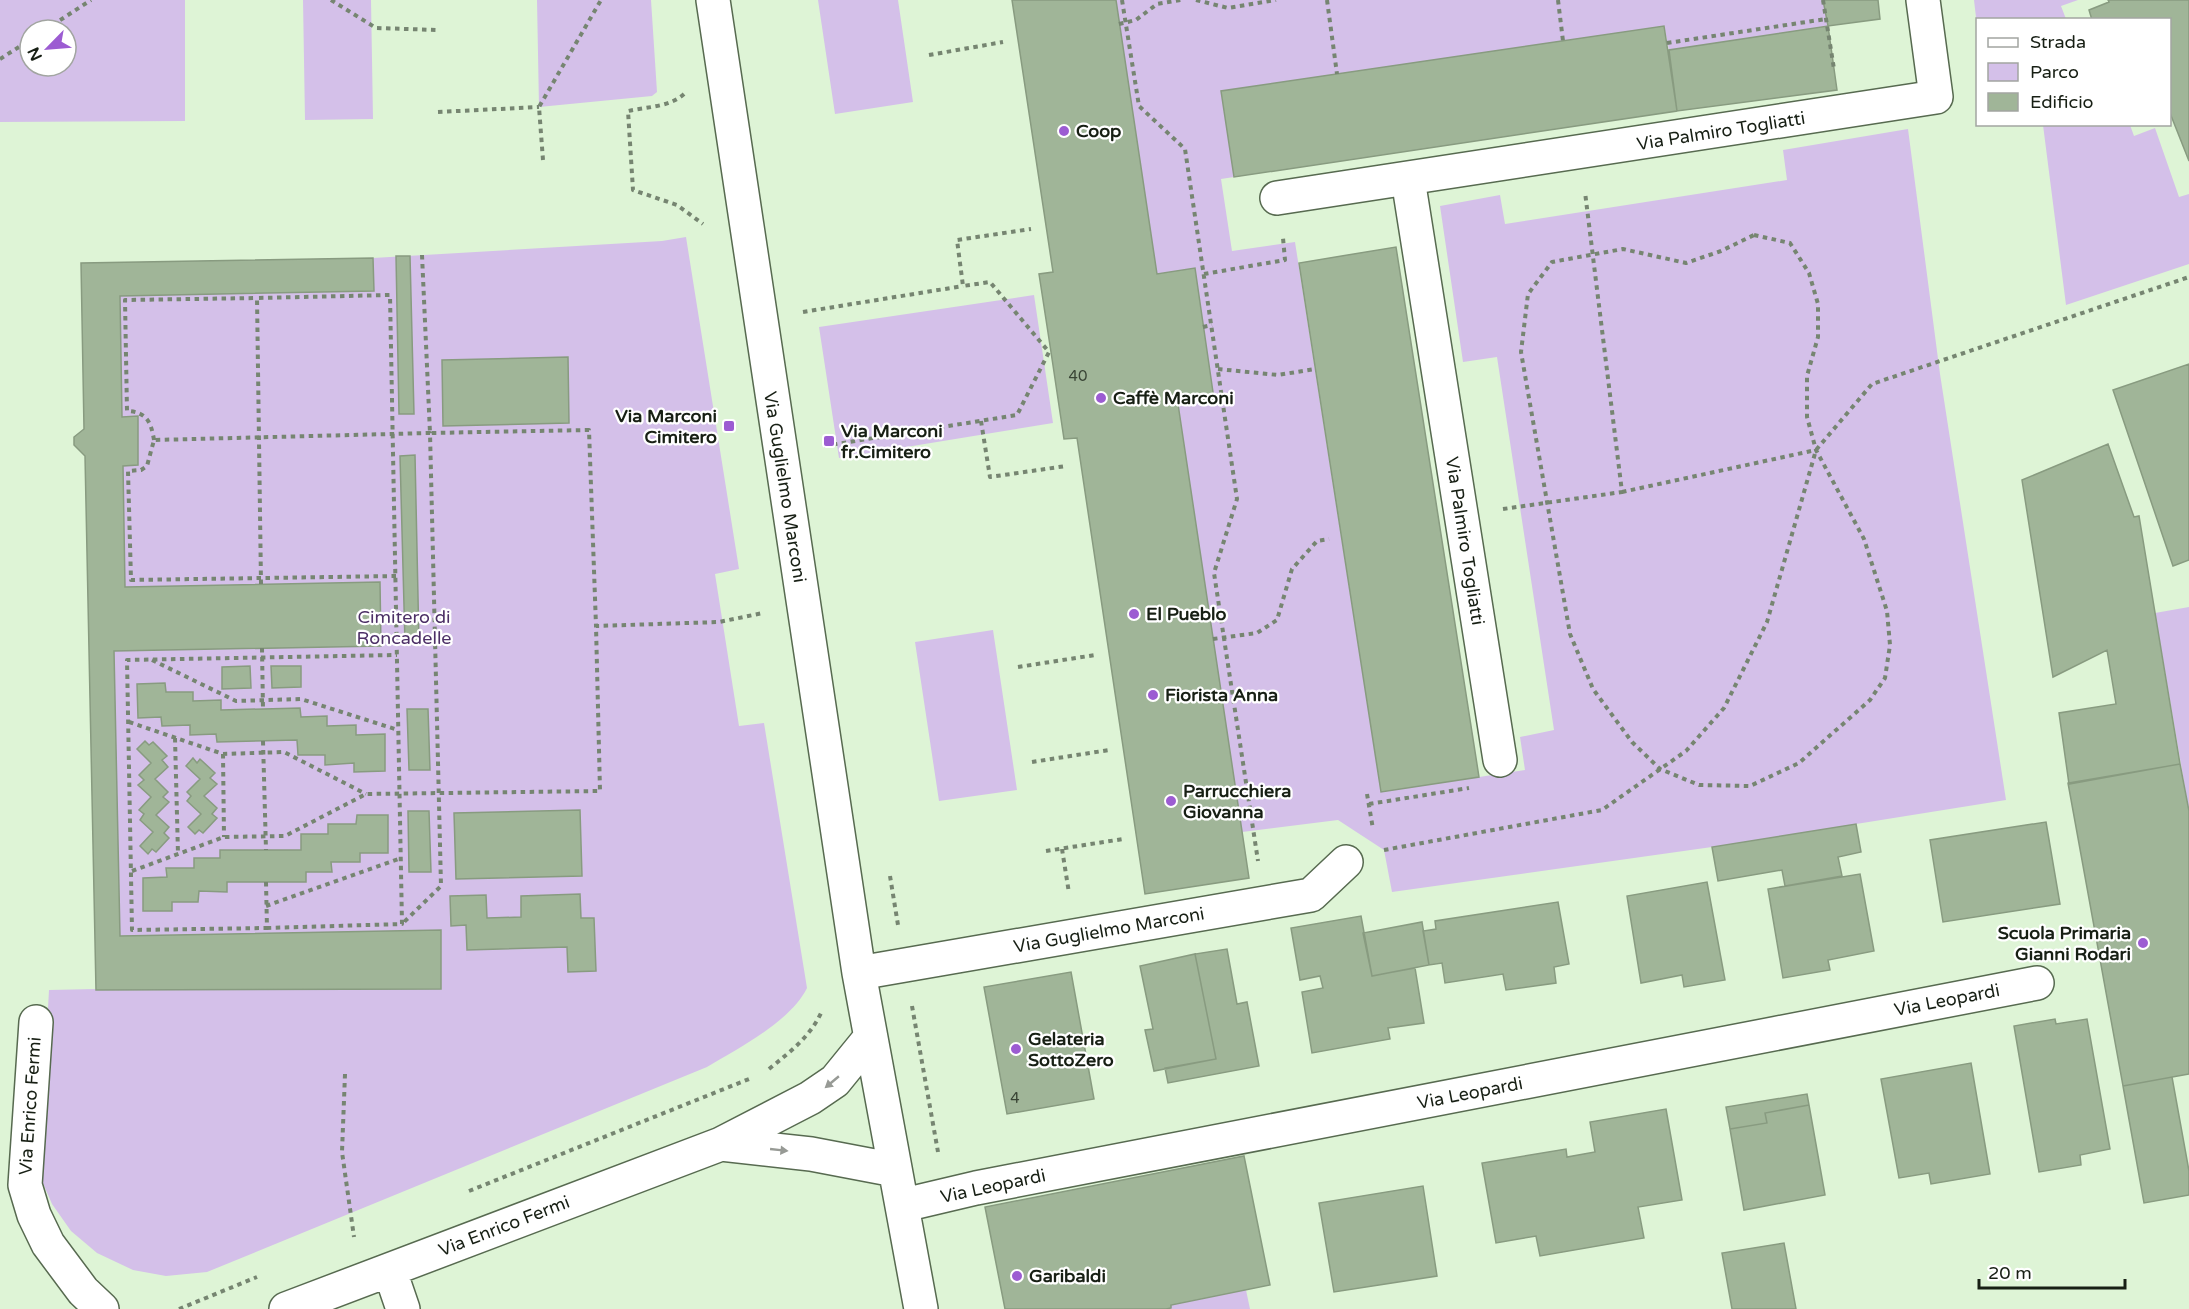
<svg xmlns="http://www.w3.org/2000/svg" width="2189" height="1309" viewBox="0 0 2189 1309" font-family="'Varela Round',sans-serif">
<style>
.green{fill:#d4c0e9;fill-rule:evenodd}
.building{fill:#a0b598;stroke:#889b80;stroke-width:1.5}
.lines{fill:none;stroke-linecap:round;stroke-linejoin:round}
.minor-casing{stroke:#576a50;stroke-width:36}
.path{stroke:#768571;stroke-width:4;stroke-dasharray:4.5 4.5;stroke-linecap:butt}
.minor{stroke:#fff;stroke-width:33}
.oneway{fill:#979a95}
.poi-dot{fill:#9c5cd2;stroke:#fff;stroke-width:2}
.labels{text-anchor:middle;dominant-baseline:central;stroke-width:4.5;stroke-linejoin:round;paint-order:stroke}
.number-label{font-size:15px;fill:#394435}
.poi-label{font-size:18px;font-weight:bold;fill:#171f14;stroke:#fff;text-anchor:start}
.street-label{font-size:18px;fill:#171f14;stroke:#fff}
.park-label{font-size:18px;fill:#4c2f66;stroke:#fff}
</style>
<rect width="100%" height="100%" fill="#def4d6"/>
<path class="green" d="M 0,0 L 185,0 L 185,121 L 0,122 ZM 30,30 L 66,30 L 66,66 L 30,66 Z
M 303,0 L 371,0 L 373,119 L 305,120 Z
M 537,0 L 651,0 L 657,92 L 652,96 L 539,107 Z
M 818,0 L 898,0 L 913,102 L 835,114 Z
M 1116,0 L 1823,0 L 1828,26 L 1669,50 L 1664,26 L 1221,92 L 1234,177 L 1221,179 L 1232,251 L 1295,242 L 1381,792 L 1525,770 L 1520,737 L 1554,730 L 1497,357 L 1463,362 L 1440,206 L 1500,195 L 1505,224 L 1787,180 L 1783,150 L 1908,129 L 1940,374 L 2006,800 L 1712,847 L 1392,892 L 1384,850 L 1338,820 L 1242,832 L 1178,404 L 1214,398 L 1195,268 L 1157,274 Z
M 1974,0 L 2078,0 L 2061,6 L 2066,19 L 1978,20 L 1977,26 Z
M 2043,125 L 2130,125 L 2134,136 L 2155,128 L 2179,197 L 2189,194 L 2189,264 L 2066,305 Z
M 686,237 L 739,569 L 715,574 L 739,726 L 764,723 L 807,988 C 791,1021 739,1048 707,1067 L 207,1272 L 166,1276 L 133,1270 L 97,1253 L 71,1231 L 52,1204 L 39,1174 L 49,990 L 96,989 L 85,456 L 74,445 L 74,437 L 84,429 L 81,263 L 373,258 L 662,241 Z
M 1034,295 L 1053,423 L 839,458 L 819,327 Z
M 2189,607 L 2189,811 L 2155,613 Z
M 993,630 L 1017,790 L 939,801 L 915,642 Z
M 1246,1290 L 1250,1309 L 1166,1309 L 1171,1308 L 1171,1305 Z"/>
<path class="building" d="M 1012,0 L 1116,0 L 1157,274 L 1195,268 L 1214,399 L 1178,404 L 1249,878 L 1145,894 L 1077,438 L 1064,439 L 1051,352 L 1039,274 L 1053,272 Z
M 1823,0 L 1878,0 L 1880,19 L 1828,26 Z
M 2108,0 L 2189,0 L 2189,161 L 2170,113 L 2170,20 L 2092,20 L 2089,10 L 2109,2 Z
M 1664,26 L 1677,111 L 1234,177 L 1221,91 Z
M 1828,26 L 1837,90 L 1677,111 L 1669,50 Z
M 1396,247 L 1479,777 L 1381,792 L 1299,263 Z
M 396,256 L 410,256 L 414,414 L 399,414 Z
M 373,258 L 374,291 L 120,296 L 122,417 L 138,416 L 138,465 L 123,466 L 125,587 L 380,582 L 381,646 L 114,651 L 120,936 L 441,930 L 441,989 L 96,990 L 85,456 L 74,445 L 74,437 L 84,429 L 81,263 Z
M 568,357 L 569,423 L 443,426 L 442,360 Z
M 2189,364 L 2189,560 L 2173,566 L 2113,390 Z
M 2108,444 L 2134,517 L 2139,516 L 2180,764 L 2069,784 L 2059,713 L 2116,704 L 2107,650 L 2053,677 L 2022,480 Z
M 415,455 L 419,644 L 405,643 L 400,456 Z
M 250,666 L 251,688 L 222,689 L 222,667 Z
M 271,666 L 301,666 L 301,687 L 272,688 Z
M 165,683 L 166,692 L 193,692 L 193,701 L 221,700 L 221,710 L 300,708 L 301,717 L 327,716 L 327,726 L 356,725 L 356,735 L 385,734 L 385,771 L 354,772 L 354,763 L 325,765 L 325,755 L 298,755 L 297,740 L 217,742 L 216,734 L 190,735 L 190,725 L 162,726 L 161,717 L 138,718 L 137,684 Z
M 407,709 L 428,709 L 430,770 L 409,770 Z
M 145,741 L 149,745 L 153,742 L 167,756 L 162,760 L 168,767 L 155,779 L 168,792 L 163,797 L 169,802 L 156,815 L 169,827 L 164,833 L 169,838 L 156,852 L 152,849 L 148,854 L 140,846 L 153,832 L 140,820 L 144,814 L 139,810 L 151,797 L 138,785 L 144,780 L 139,775 L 151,763 L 137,749 Z
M 193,758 L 197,763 L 200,759 L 215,773 L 210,778 L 217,784 L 204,796 L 217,808 L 212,814 L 217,818 L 203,833 L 199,830 L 195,834 L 188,827 L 201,814 L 187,801 L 191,796 L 187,792 L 200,779 L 186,766 Z
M 2180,764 L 2189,811 L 2189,1074 L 2123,1086 L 2068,783 Z
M 580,810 L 582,876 L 456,879 L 454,813 Z
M 408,811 L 429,811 L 431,872 L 409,872 Z
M 357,815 L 388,815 L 388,853 L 360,853 L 360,862 L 331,862 L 332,872 L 306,872 L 306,882 L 227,882 L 227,892 L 199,891 L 198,902 L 172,902 L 172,911 L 143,911 L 143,878 L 167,877 L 166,868 L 194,868 L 194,858 L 220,858 L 220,850 L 301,850 L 301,834 L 328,834 L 328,824 L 356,824 Z
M 2046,822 L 2060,904 L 1943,922 L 1930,840 Z
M 1856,824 L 1861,852 L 1838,857 L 1842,876 L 1785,886 L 1782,870 L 1718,881 L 1712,847 Z
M 1860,874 L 1874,951 L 1828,960 L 1830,970 L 1783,978 L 1768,889 Z
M 1707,882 L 1725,980 L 1684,987 L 1682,975 L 1641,983 L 1627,896 Z
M 580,894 L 581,918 L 594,918 L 596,971 L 568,972 L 567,947 L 467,950 L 466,925 L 451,926 L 450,896 L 486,895 L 487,918 L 521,917 L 521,896 Z
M 1558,902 L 1569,964 L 1554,967 L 1556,983 L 1506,990 L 1503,974 L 1445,983 L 1442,963 L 1429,965 L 1423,931 L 1436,929 L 1435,921 Z
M 1361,916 L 1372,976 L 1415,968 L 1424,1023 L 1388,1028 L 1390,1039 L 1312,1053 L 1302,992 L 1323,988 L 1320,976 L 1300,980 L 1291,928 Z
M 1422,922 L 1429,965 L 1372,976 L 1363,933 Z
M 1227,949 L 1237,1004 L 1247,1002 L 1259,1066 L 1168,1083 L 1165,1068 L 1216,1059 L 1195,954 Z
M 1195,954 L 1216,1059 L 1154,1071 L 1145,1030 L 1153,1029 L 1140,966 Z
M 1071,972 L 1094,1099 L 1007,1114 L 984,987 Z
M 2055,1019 L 2056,1024 L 2087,1019 L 2110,1149 L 2080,1155 L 2081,1165 L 2039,1172 L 2014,1026 Z
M 1971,1063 L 1990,1174 L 1931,1184 L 1929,1173 L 1899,1178 L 1881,1079 Z
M 2172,1077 L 2189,1171 L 2189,1195 L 2144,1203 L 2123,1086 Z
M 1807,1094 L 1809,1105 L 1765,1113 L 1767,1123 L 1730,1129 L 1726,1107 Z
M 1809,1105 L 1825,1195 L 1744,1210 L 1730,1129 L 1767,1123 L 1765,1113 Z
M 1666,1109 L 1682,1200 L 1638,1207 L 1644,1238 L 1540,1256 L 1536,1236 L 1496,1243 L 1482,1163 L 1566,1149 L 1567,1157 L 1595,1152 L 1590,1122 Z
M 1244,1156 L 1270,1285 L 1171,1305 L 1171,1308 L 1166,1309 L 1005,1309 L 985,1207 Z
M 1423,1186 L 1437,1276 L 1334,1292 L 1319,1203 Z
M 1784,1243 L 1796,1309 L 1732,1309 L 1722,1253 Z"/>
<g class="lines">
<defs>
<path id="minor" d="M 713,0 L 859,973 L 921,1309
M 1408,179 L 1500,760
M 1277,198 L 1936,97 L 1923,0
M 859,973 L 1311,895 L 1346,862
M 36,1022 L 25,1185 L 34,1215 L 48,1244 L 83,1291 L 102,1309
M 721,1144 L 811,1154 L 895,1170
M 904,1205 L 976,1188 L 2037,983
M 390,1271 L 403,1309
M 286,1309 L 721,1144 L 810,1098 L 835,1081 L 870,1038"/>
</defs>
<use href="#minor" class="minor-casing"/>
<path class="path" d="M 331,0 L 376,28 L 437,30
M 1122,0 L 1139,106 L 1185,149 L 1237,499 L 1214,573 L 1258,861
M 1196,0 L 1228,8 L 1276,0
M 1327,0 L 1337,74
M 1558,0 L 1563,41
M 1823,0 L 1834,69
M 1119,24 L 1136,20 L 1157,4 L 1181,0
M 45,30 L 91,0
M 1667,43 L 1826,19
M 929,55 L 1003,42
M 0,59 L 30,40
M 684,94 C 670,107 646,107 628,111 L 633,190 L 677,205 L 703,224
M 438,112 L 539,107
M 543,160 L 539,107 L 601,0
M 1754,235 L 1790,243 L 1809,273 L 1818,304 L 1818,337 L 1807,376 L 1807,417 L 1816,450 L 1864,539 L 1887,611 L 1890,645 L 1885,678 L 1870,700 L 1799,763 L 1750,786 L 1699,785 L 1660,769 L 1632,742 L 1593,689 L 1570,634 L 1521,352 L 1528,294 L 1552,262 L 1623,249 L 1686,263 L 1721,251 Z
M 422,255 L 430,433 L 589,430 L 596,626
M 1204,274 L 1285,260 L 1283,238
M 803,312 L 963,286
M 1203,327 L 1212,325
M 1218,369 L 1278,375 L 1315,369
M 981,421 L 990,477 L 1066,466
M 154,440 C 151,422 147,412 127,411 L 125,300 L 257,298
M 824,446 L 1017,415 L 1049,352 L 990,282 L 963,286 L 957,240 L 1031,229
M 1622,492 L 1816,450
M 1503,509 L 1622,492 L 1585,192
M 396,576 L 131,580 L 128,471 L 141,470 L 147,466 L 154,440 L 430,433 L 441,886 L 402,924
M 261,584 L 257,298 L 390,295 L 402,924 L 267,928
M 1213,639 L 1257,633 L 1277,620 L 1292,569 L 1317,541 L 1329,539
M 262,648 L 263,709
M 152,660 L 236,701 L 301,699 L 398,730
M 1018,667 L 1095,655
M 129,722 L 223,754 L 284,752 L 366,794
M 175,738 L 178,854
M 263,741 L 266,850
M 223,754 L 224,837
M 1032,762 L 1109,750
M 1367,794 L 1373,829
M 1369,804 L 1469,788
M 1062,849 L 1069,893
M 1384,850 L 1602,810 L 1686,751 L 1724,708 L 1767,622 L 1816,450 L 1872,384 L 2189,277
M 1046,851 L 1123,839
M 132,871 L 224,837 L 285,836 L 366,794 L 600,791 L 596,626 L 719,622 L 763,613
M 890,876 L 898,925
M 266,882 L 267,928 L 132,930 L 127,660 L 397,655
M 266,906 L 401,858
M 912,1006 L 938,1152
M 769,1069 C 791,1051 810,1037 822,1011
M 345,1074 L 342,1152 L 354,1237
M 469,1191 L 749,1079
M 179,1309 L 257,1277"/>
<use href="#minor" class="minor"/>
</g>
<defs><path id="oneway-solid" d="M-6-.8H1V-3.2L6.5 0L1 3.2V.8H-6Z" transform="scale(1.5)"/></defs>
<g class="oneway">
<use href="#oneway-solid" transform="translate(832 1082) rotate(140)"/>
<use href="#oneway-solid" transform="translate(779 1150) rotate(6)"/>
</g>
<g class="poi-dot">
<circle cx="1064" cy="131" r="6"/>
<circle cx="1101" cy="398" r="6"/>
<rect x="723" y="420" width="12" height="12" rx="3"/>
<rect x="823" y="435" width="12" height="12" rx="3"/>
<circle cx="1134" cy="614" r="6"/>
<circle cx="1153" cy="695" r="6"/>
<circle cx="1171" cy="801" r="6"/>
<circle cx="2143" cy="943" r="6"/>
<circle cx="1016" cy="1049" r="6"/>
<circle cx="1017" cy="1276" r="6"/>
</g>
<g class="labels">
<g class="number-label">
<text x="1078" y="376">40</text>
<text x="1015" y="1098">4</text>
</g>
<g class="poi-label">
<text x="1076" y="131">Coop</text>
<text x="1113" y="398">Caffè Marconi</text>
<text x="717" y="416" text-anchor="end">Via Marconi<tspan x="717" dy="21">Cimitero</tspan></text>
<text x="841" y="431">Via Marconi<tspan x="841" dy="21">fr.Cimitero</tspan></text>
<text x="1146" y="614">El Pueblo</text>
<text x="1165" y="695">Fiorista Anna</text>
<text x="1183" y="791">Parrucchiera<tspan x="1183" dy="21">Giovanna</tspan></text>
<text x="2131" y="933" text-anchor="end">Scuola Primaria<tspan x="2131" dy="21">Gianni Rodari</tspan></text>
<text x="1028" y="1039">Gelateria<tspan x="1028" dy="21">SottoZero</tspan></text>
<text x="1029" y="1276">Garibaldi</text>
</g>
<g class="street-label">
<text transform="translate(1721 131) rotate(-9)">Via Palmiro Togliatti</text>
<text transform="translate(785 487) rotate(81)">Via Guglielmo Marconi</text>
<text transform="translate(1465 541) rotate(81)">Via Palmiro Togliatti</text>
<text transform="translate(1109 930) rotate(-10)">Via Guglielmo Marconi</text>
<text transform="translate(1947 1000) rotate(-11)">Via Leopardi</text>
<text transform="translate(1470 1093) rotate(-11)">Via Leopardi</text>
<text transform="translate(30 1106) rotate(-86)">Via Enrico Fermi</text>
<text transform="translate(993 1186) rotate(-12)">Via Leopardi</text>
<text transform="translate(504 1226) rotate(-21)">Via Enrico Fermi</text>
</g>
<g class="park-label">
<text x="404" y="617">Cimitero di<tspan x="404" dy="21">Roncadelle</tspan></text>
</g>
</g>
<rect x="1976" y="18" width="195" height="108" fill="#ffffff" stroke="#a2a5a1" stroke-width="1.5"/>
<rect x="1988" y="38" width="30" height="9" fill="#ffffff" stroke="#a2a5a1" stroke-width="1.5"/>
<text x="2030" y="48" font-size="18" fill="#171f14">Strada</text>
<rect x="1988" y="63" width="30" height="18" fill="#d4c0e9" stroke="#a2a5a1" stroke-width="1.5"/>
<text x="2030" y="78" font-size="18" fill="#171f14">Parco</text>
<rect x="1988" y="93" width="30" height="18" fill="#a0b598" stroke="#a2a5a1" stroke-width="1.5"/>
<text x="2030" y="108" font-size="18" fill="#171f14">Edificio</text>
<g transform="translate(48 48) rotate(245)"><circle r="28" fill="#ffffff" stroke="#a2a5a1" stroke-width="1.5"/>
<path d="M0-4.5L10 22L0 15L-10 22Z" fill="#9c5cd2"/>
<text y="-9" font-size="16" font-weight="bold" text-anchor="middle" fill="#171f14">N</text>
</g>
<path d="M1979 1279v9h146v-9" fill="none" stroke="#171f14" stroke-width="3"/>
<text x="1988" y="1279" font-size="18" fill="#171f14" stroke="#ffffff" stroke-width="4.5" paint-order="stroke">20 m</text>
</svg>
